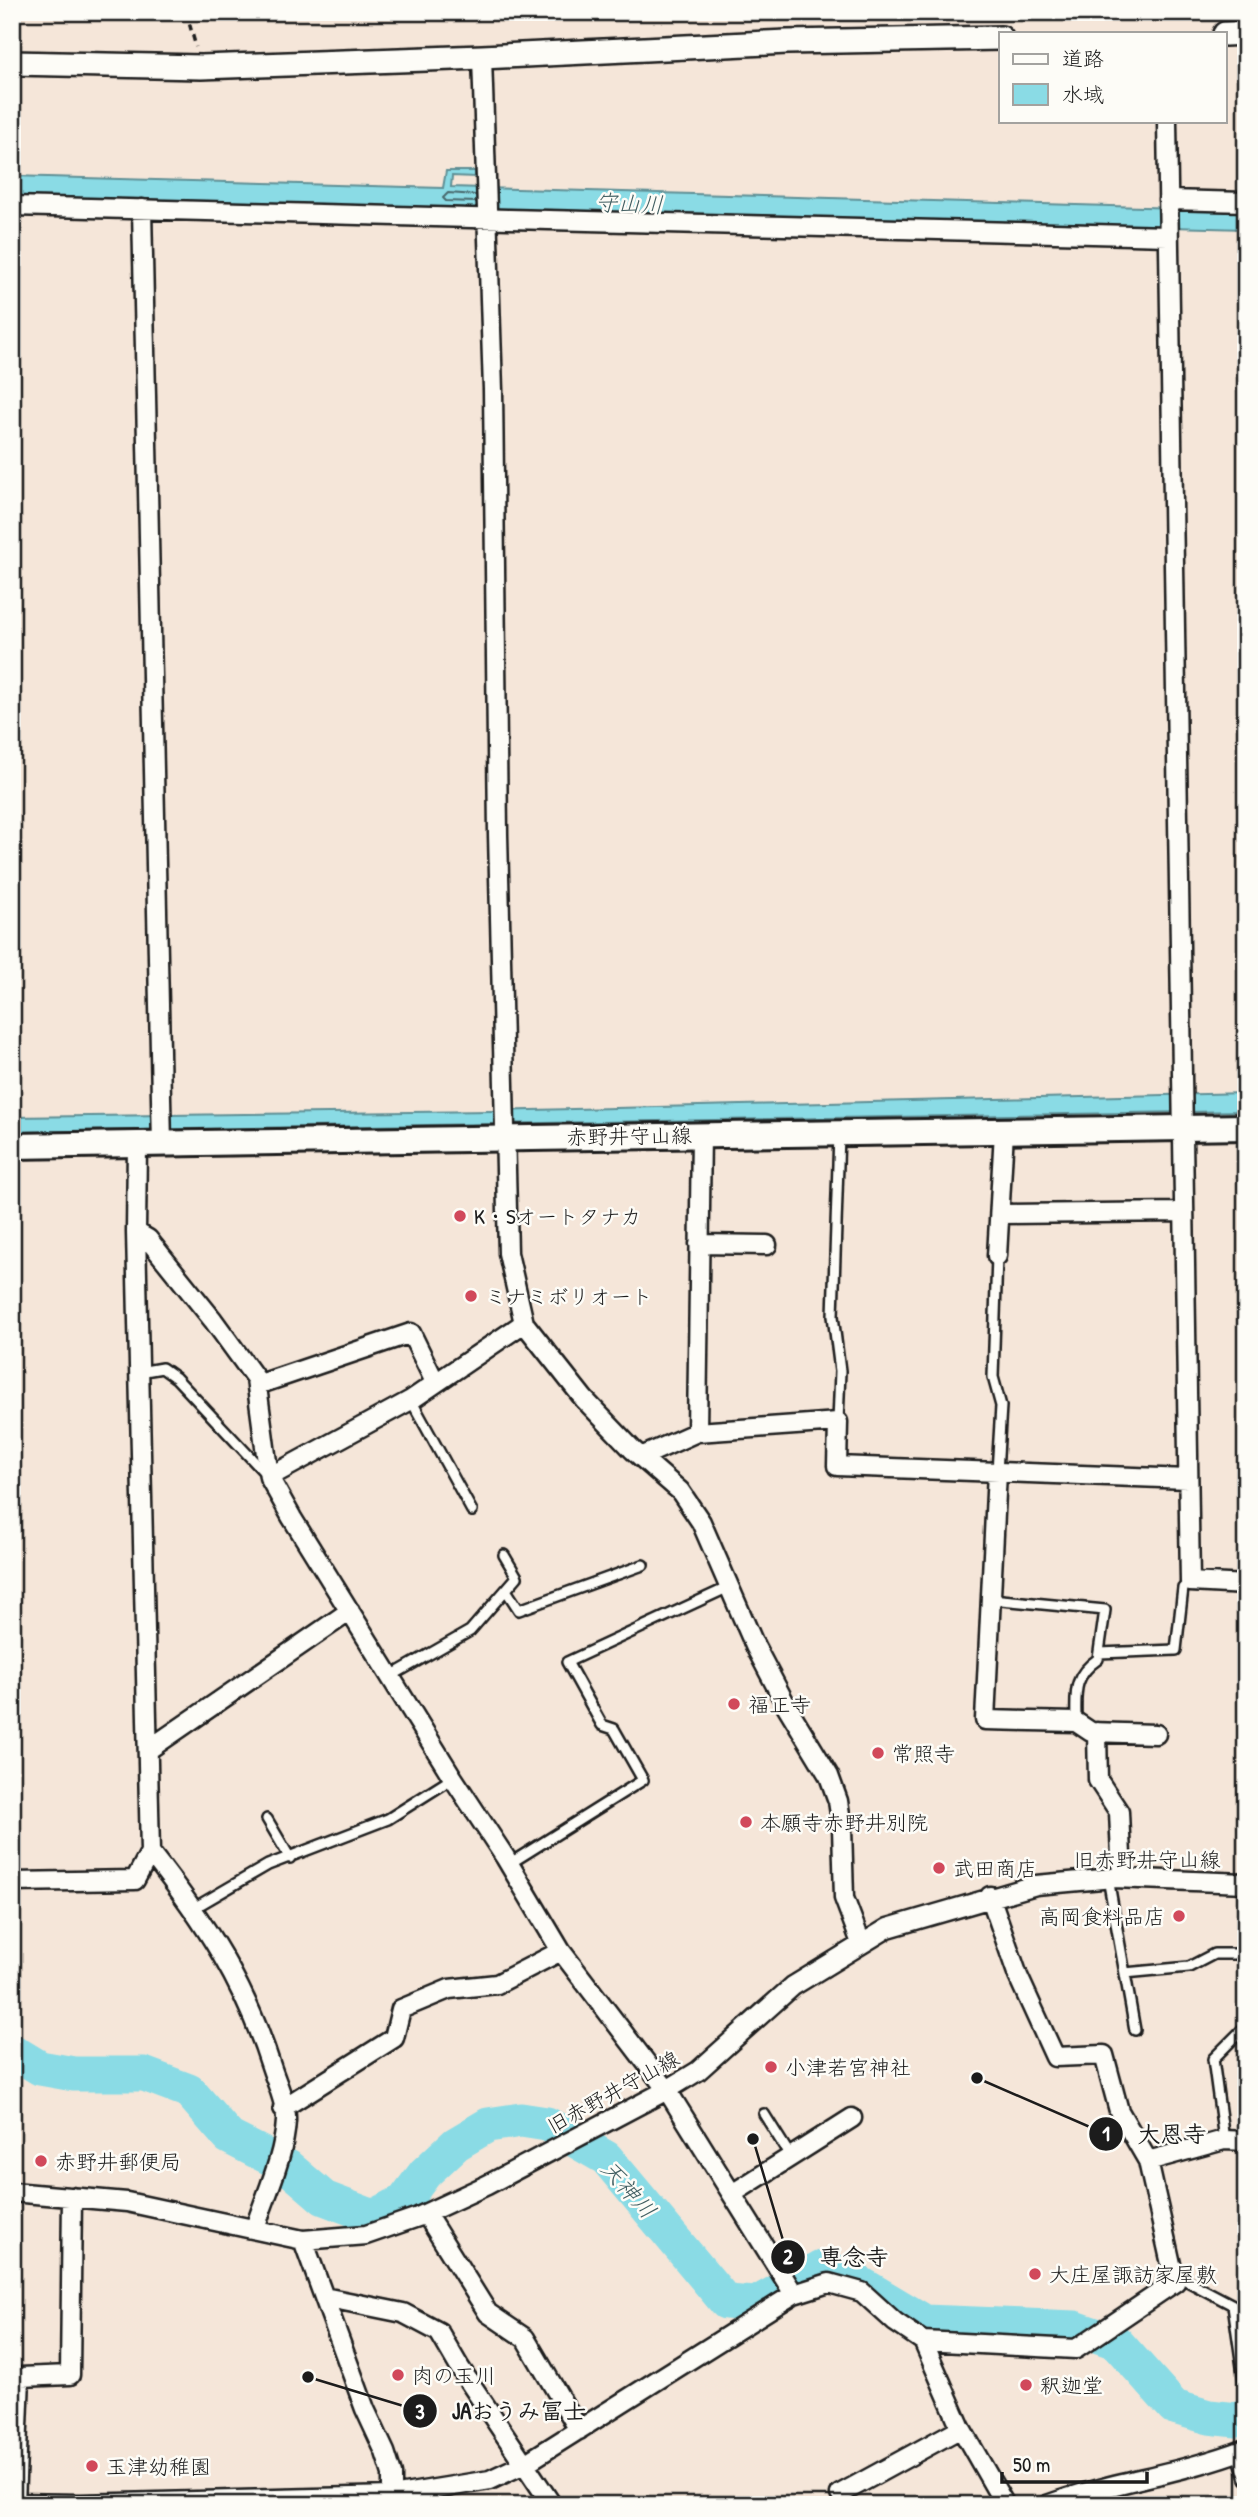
<svg xmlns="http://www.w3.org/2000/svg" width="1258" height="2517" viewBox="0 0 1258 2517" font-family="'Patrick Hand','Klee One',sans-serif">
<style>
.water{fill:#8adbe5;stroke:#5e8f95;stroke-width:2}
.lines{fill:none;stroke-linecap:round;stroke-linejoin:round}
.shore{stroke:#48686c;stroke-width:2}
.river{stroke:#8adbe5;stroke-width:35}
.service-casing{stroke:#1c1c1c;stroke-width:14}
.minor-casing{stroke:#1c1c1c;stroke-width:23}
.tertiary-casing{stroke:#1c1c1c;stroke-width:28}
.secondary-casing{stroke:#1c1c1c;stroke-width:30}
.path{stroke:#1c1c1c;stroke-width:3.5;stroke-dasharray:7 5;stroke-linecap:butt}
.service{stroke:#fdfcf7;stroke-width:9}
.minor{stroke:#fdfcf7;stroke-width:18}
.tertiary{stroke:#fdfcf7;stroke-width:23}
.secondary{stroke:#fdfcf7;stroke-width:24}
.poi-dot{fill:#d1495b;stroke:#fdfcf7;stroke-width:2.5}
.labels{text-anchor:middle;dominant-baseline:central;stroke-width:5;stroke-linejoin:round;paint-order:stroke}
.street-label{font-size:21px;fill:#1c1c1c;stroke:#fdfcf7}
.poi-label{font-size:21px;fill:#1c1c1c;stroke:#fdfcf7;text-anchor:start}
.water-label{font-size:23px;font-style:italic;fill:#425f62;stroke:#fdfcf7}
.leader{fill:none;stroke:#1c1c1c;stroke-width:2.5}
.callout-dot{fill:#1c1c1c;stroke:#fdfcf7;stroke-width:2.5}
.mark-label{font-size:21px;text-anchor:middle;font-weight:bold;fill:#fff}
.callout-label{font-size:23px;text-anchor:middle;font-weight:bold;fill:#1c1c1c;stroke:#fdfcf7;stroke-width:5;stroke-linejoin:round;paint-order:stroke}
</style>
<rect width="100%" height="100%" fill="#f5e6d9"/>
<filter id="ink" filterUnits="userSpaceOnUse"><feTurbulence type="fractalNoise" baseFrequency=".0143" numOctaves="2"/><feDisplacementMap in="SourceGraphic" scale="14" xChannelSelector="R" yChannelSelector="G"/><feConvolveMatrix kernelMatrix="1 2 1 2 8 2 1 2 1" color-interpolation-filters="sRGB"/></filter>
<g filter="url(#ink)">
<path class="water" d="M 446,171 L 475,171 L 475,177 L 452,176 L 451,187 L 1246,210 L 1246,229 L 12,197 L 12,176 L 443,188 Z
M 1246,1093 L 1246,1111 L 12,1132 L 12,1117 L 493,1111 Z"/>
<g class="lines">
<path class="shore" d="M 476,195 L 448,193 L 443,198 L 446,201 L 476,202"/>
<path class="river" d="M 12,2051 L 40,2068 L 74,2074 L 144,2074 L 189,2091 L 229,2137 L 288,2167 L 324,2198 L 374,2217 L 404,2201 L 425,2173 L 456,2144 L 488,2125 L 521,2120 L 547,2124 L 606,2158 L 726,2302 L 756,2304 L 821,2267 L 846,2275 L 925,2322 L 1075,2328 L 1116,2342 L 1174,2407 L 1209,2417 L 1237,2420 L 1246,2416"/>
<defs>
<path id="service" d="M 139,1372 L 162,1368 L 176,1378 L 265,1473
M 411,1400 L 472,1511
M 838,1422 L 840,1371 L 833,1316 L 839,1134
M 997,1472 L 1001,1406 L 993,1377 L 997,1256
M 506,1590 L 519,1610 L 643,1565
M 991,1599 L 1105,1610 L 1098,1659 C 1072,1677 1076,1693 1076,1722
M 1099,1653 L 1176,1650 L 1183,1588 L 1190,1582
M 391,1676 L 470,1631 L 517,1577 L 504,1555
M 267,1819 L 290,1858
M 509,1864 L 643,1780 L 614,1729 L 602,1725 L 567,1662 L 729,1587
M 1108,1878 L 1135,2030
M 194,1908 L 268,1865 L 388,1819 L 453,1778
M 1125,1973 L 1189,1967 L 1214,1954 L 1246,1954
M 764,2114 L 791,2157
M 1224,2140 L 1213,2059 L 1243,2029 L 1246,2024
M 1174,2274 L 1233,2305 L 1246,2394
M 1237,2452 L 1246,2479"/>
<path id="minor" d="M 482,57 L 493,390 L 498,834 L 508,1253 L 524,1323 L 584,1399 L 633,1450 L 680,1491 L 701,1522 L 755,1646 L 786,1705 L 829,1776 L 838,1801 L 842,1827 L 844,1898 L 861,1943
M 1167,121 L 1190,1582 L 1246,1585
M 1168,200 L 1246,202
M 12,206 L 1168,236
M 142,209 L 162,1145
M 1000,1214 L 1184,1212
M 136,1232 L 148,1239 L 213,1320 L 256,1379 L 269,1477 L 292,1518 L 453,1778 L 505,1857 L 561,1951 L 667,2090 L 794,2294
M 699,1244 L 767,1245
M 997,1256 L 1004,1131
M 257,1385 L 411,1333 L 435,1382
M 697,1432 L 701,1134
M 641,1457 L 697,1432 L 838,1422 L 837,1466 L 1188,1479
M 997,1472 L 985,1720 L 1076,1722 L 1091,1732 L 1156,1734
M 269,1477 L 411,1400 L 524,1323
M 1097,1732 L 1098,1780 L 1119,1812 L 1122,1878
M 148,1750 L 350,1611
M 150,1852 C 205,1922 245,1983 272,2069 C 277,2084 287,2105 286,2121 C 284,2157 266,2194 255,2228
M 12,1882 L 135,1880 L 150,1852 L 136,1232 L 137,1145
M 283,2108 L 394,2038 L 401,2009 L 449,1989 L 497,1984 L 561,1951
M 1148,2161 L 1224,2140 L 1246,2141
M 12,2192 L 127,2202 L 303,2240 L 366,2235 L 418,2217 L 487,2185 L 667,2090 L 698,2071 L 793,1986 L 888,1928 L 1036,1885 L 1113,1878 L 1246,1883
M 732,2194 L 852,2118
M 426,2214 L 488,2313 L 525,2338 L 579,2430
M 303,2240 L 365,2409 L 385,2452 L 392,2474 L 392,2505
M 324,2297 L 403,2313 L 439,2332 L 460,2368 L 552,2505
M 923,2341 L 1076,2349 L 1175,2282 L 1148,2161 L 1119,2111 L 1104,2055 L 1055,2057 L 1018,1976 L 990,1896
M 840,2494 L 961,2428
M 12,2503 L 79,2504 L 392,2496 L 490,2480 L 526,2463 L 794,2294 L 829,2283 L 862,2292 L 895,2322 L 923,2341 L 961,2428 L 1005,2505
M 15,2503 L 20,2377 L 70,2375 L 72,2197
M 1047,2505 C 1112,2481 1181,2474 1246,2449"/>
<path id="tertiary" d="M 1225,34 L 1246,33
M 12,63 L 201,67 L 482,57 L 787,42 L 1001,38"/>
<path id="secondary" d="M 12,1146 L 1246,1127"/>
</defs>
<use href="#service" class="service-casing"/>
<use href="#minor" class="minor-casing"/>
<use href="#tertiary" class="tertiary-casing"/>
<use href="#secondary" class="secondary-casing"/>
<path class="path" d="M 186,12 L 196,47
M 787,12 L 787,22"/>
<use href="#service" class="service"/>
<use href="#minor" class="minor"/>
<use href="#tertiary" class="tertiary"/>
<use href="#secondary" class="secondary"/>
</g>
</g>
<g class="poi-dot">
<circle cx="460" cy="1216" r="7"/>
<circle cx="471" cy="1296" r="7"/>
<circle cx="734" cy="1704" r="7"/>
<circle cx="878" cy="1753" r="7"/>
<circle cx="746" cy="1822" r="7"/>
<circle cx="939" cy="1868" r="7"/>
<circle cx="1179" cy="1916" r="7"/>
<circle cx="771" cy="2067" r="7"/>
<circle cx="41" cy="2161" r="7"/>
<circle cx="1035" cy="2274" r="7"/>
<circle cx="398" cy="2375" r="7"/>
<circle cx="1026" cy="2385" r="7"/>
<circle cx="92" cy="2466" r="7"/>
</g>
<g class="labels">
<g class="street-label">
<text transform="translate(629 1136) rotate(-1)">赤野井守山線</text>
<text x="1147" y="1859">旧赤野井守山線</text>
<text transform="translate(613 2092) rotate(-29)">旧赤野井守山線</text>
</g>
<g class="poi-label">
<text x="474" y="1216">K・Sオートタナカ</text>
<text x="485" y="1296">ミナミボリオート</text>
<text x="748" y="1704">福正寺</text>
<text x="892" y="1753">常照寺</text>
<text x="760" y="1822">本願寺赤野井別院</text>
<text x="953" y="1868">武田商店</text>
<text x="1165" y="1916" text-anchor="end">高岡食料品店</text>
<text x="785" y="2067">小津若宮神社</text>
<text x="55" y="2161">赤野井郵便局</text>
<text x="1049" y="2274">大庄屋諏訪家屋敷</text>
<text x="412" y="2375">肉の玉川</text>
<text x="1040" y="2385">釈迦堂</text>
<text x="106" y="2466">玉津幼稚園</text>
</g>
<g class="water-label">
<text transform="translate(629 203) rotate(2)">守山川</text>
<text transform="translate(629 2189) rotate(48)">天神川</text>
</g>
</g>
<path class="leader" d="M977 2078L1106 2134M753 2139L788 2257M308 2377L420 2411"/>
<g class="callout-dot">
<circle cx="977" cy="2078" r="7"/>
<circle cx="753" cy="2139" r="7"/>
<circle cx="308" cy="2377" r="7"/>
<circle cx="1106" cy="2134" r="18"/>
<circle cx="788" cy="2257" r="18"/>
<circle cx="420" cy="2411" r="18"/>
</g>
<g class="mark-label">
<text x="1106" y="2141">1</text>
<text x="788" y="2264">2</text>
<text x="420" y="2419">3</text>
</g>
<g class="callout-label">
<text x="1172" y="2142">大恩寺</text>
<text x="854" y="2265">専念寺</text>
<text x="519" y="2419">JAおうみ冨士</text>
</g>
<rect width="1258" height="2517" fill="none" stroke="#fdfcf7" stroke-width="42"/>
<rect x="21" y="21" width="1216" height="2475" fill="none" stroke="#1c1c1c" stroke-width="2.5" filter="url(#ink)"/>
<rect x="999" y="32" width="228" height="91" fill="#fdfcf7" stroke="#a3a29f" stroke-width="2"/>
<rect x="1013" y="54" width="35" height="10" fill="#fdfcf7" stroke="#a3a29f" stroke-width="2"/>
<text x="1062" y="66" font-size="21" fill="#1c1c1c">道路</text>
<rect x="1013" y="84" width="35" height="21" fill="#8adbe5" stroke="#a3a29f" stroke-width="2"/>
<text x="1062" y="102" font-size="21" fill="#1c1c1c">水域</text>
<path d="M1002 2472v10h145v-10" fill="none" stroke="#1c1c1c" stroke-width="3.5"/>
<text x="1013" y="2472" font-size="21" fill="#1c1c1c" stroke="#fdfcf7" stroke-width="5" paint-order="stroke">50 m</text>
</svg>
